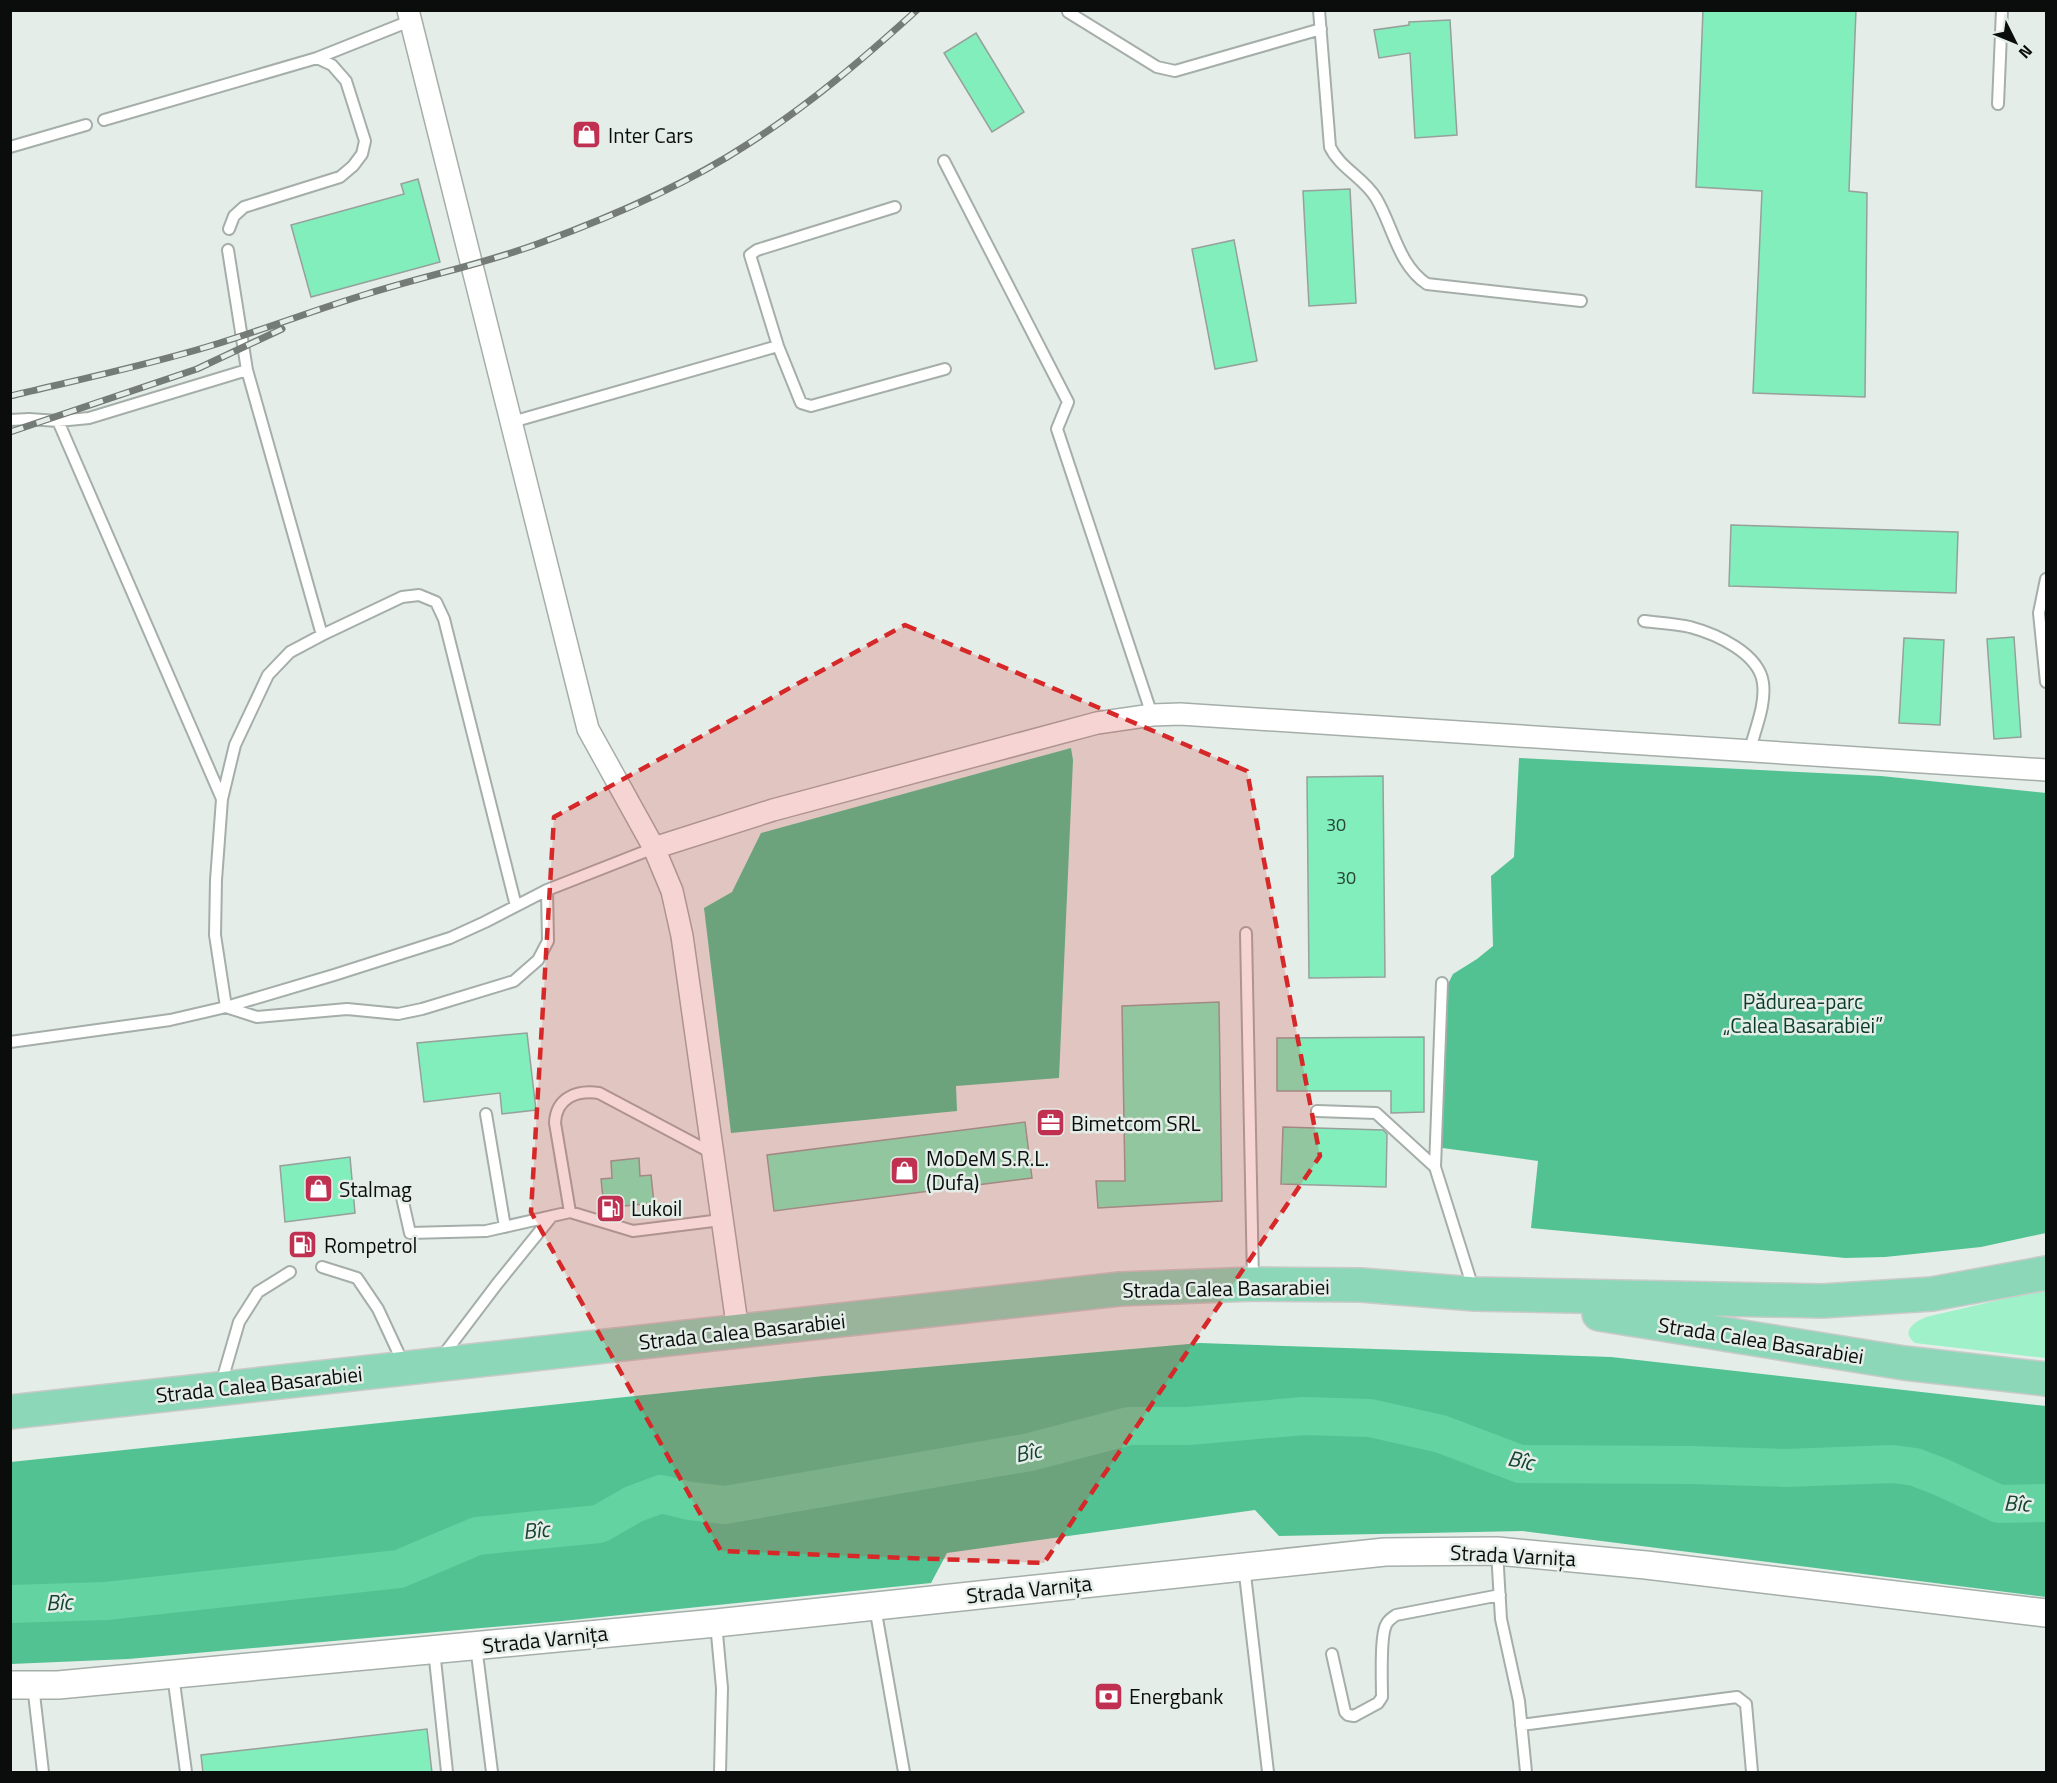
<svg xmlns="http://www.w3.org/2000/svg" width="2057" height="1783" viewBox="0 0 2057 1783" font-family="'Titillium Web',sans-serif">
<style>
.green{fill:#9ef1c9}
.forest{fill:#52c292}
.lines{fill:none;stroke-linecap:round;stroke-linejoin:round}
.river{stroke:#64d3a2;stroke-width:38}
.building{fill:#81eebc;stroke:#97a09b;stroke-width:1.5}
.service-casing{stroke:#a5aea9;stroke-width:14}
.minor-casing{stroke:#a5aea9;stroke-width:24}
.tertiary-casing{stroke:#a5aea9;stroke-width:30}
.primary-casing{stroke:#c9cac9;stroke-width:36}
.service{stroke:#fff;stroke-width:10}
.minor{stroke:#fff;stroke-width:21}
.tertiary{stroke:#fff;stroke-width:27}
.primary{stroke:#8bd7b8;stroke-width:33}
.rail-casing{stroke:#757b77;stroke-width:7}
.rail{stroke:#e4ede8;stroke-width:4.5;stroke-dasharray:14;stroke-linecap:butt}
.marked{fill:#d62828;fill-opacity:0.2;stroke:#d62828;stroke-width:4.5;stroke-dasharray:12 8;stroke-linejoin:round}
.labels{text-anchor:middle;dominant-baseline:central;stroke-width:5;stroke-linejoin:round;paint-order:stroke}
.number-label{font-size:18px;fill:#284537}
.poi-label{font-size:21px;fill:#0a0d0b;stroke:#e4ede8;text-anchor:start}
.park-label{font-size:21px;fill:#093b28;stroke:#e4ede8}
.street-label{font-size:21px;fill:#0a0d0b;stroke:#e4ede8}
.water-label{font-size:22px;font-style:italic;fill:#144330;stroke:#e4ede8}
</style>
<rect width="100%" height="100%" fill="#e4ede8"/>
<path class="green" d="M 2046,1289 L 2046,1358 L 1915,1343 C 1900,1332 1914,1322 1926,1317 Z"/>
<path class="forest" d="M 1071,748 L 1073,760 L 1059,1078 L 956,1086 L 957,1111 L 731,1133 L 704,908 L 732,892 L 761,833 Z
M 1519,758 L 1881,776 L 2046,793 L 2046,1233 L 1981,1247 L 1885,1257 L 1845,1258 L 1531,1228 L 1538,1161 L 1435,1147 L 1442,996 L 1453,974 L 1477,959 L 1493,946 L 1491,876 L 1514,857 Z
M 1200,1343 L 1611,1357 L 2046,1406 L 2046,1597 L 1523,1531 L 1279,1536 L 1255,1510 L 947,1553 L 931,1583 L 562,1621 L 128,1659 L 11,1664 L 11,1462 L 824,1376 Z"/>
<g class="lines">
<path class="river" d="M 10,1604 L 106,1601 L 399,1569 L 477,1536 L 599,1524 L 634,1504 L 661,1494 L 690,1501 L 725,1505 L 1030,1452 L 1129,1426 L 1188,1426 L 1304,1416 L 1370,1418 L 1441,1434 L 1520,1464 L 1691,1465 L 1785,1468 L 1893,1464 L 1915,1467 L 1941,1477 L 1999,1504 L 2046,1503"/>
</g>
<path class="building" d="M 1703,10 L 1856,10 L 1849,191 L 1867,193 L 1865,397 L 1753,393 L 1762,191 L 1696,187 Z
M 1450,20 L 1457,135 L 1415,138 L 1410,53 L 1379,58 L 1374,30 L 1409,25 L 1409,22 Z
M 976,33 L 1024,112 L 992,132 L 944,53 Z
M 418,179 L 440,262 L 311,297 L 291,225 L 404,194 L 401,184 Z
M 1350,189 L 1356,303 L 1309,306 L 1303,191 Z
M 1234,240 L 1257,361 L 1215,369 L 1192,249 Z
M 1731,525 L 1958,532 L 1956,593 L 1729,586 Z
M 2014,637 L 2021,737 L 1994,739 L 1987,639 Z
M 1904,638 L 1944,640 L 1940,725 L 1899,723 Z
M 1383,776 L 1385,977 L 1309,978 L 1307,777 Z
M 1219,1002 L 1222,1201 L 1098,1208 L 1096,1181 L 1125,1181 L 1122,1006 Z
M 527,1033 L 536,1110 L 502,1114 L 500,1093 L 424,1102 L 417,1043 Z
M 1424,1037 L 1424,1112 L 1391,1113 L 1391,1091 L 1277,1091 L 1277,1038 Z
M 1025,1122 L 1032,1178 L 774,1211 L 767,1155 Z
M 1283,1127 L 1383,1130 L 1387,1134 L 1386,1187 L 1281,1184 Z
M 350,1157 L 355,1213 L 285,1222 L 280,1166 Z
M 639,1158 L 640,1176 L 651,1175 L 654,1203 L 604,1208 L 601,1179 L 612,1178 L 611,1161 Z
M 427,1729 L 432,1773 L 203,1773 L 201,1755 Z"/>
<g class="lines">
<defs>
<path id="service" d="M 1319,10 L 1330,147 C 1340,168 1364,178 1376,198 C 1393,226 1398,265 1427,284 L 1581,301
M 1068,12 L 1157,67 L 1175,71 L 1321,29
M 1998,104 L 2002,10
M 104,120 L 317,58 L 410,21
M 10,147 L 86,125
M 944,161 L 1068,402 L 1057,429 L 1152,715
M 895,207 L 757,250 L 750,255 L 778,346 L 801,403 L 811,406 L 945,369
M 229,229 L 234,216 L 244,207 L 340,177 L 353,166 L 362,154 L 365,141 L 346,81 L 332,65 L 317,58
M 228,250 L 247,370 L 322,635
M 10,420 L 29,419 L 58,421 L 89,418 L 247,370
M 58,421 L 222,799 L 216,880 L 215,935 L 226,1007 L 257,1017 L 347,1009 L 398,1014 L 422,1009 L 514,981 L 538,960 L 548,941 L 547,890
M 512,422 L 778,346
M 2046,579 L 2039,613 L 2046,682
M 1644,621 C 1659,623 1675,624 1690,627 C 1716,634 1759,653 1763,683 C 1766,705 1755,729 1750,750
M 222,799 L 235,745 L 268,675 L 290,652 L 322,635 L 402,597 L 419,595 L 436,602 L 444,619 L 516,906
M 1246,933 L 1253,1280
M 1442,983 L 1435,1167 L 1474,1291
M 10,1042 L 170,1020 L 226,1007 L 334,975 L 450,938 L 485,922 L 547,890 L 654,848
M 1317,1111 L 1376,1113 L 1435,1167
M 486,1114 L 505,1227
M 401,1193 L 410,1233 L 486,1231 L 570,1212 L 633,1231 L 721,1220
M 570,1212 L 555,1123 C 556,1098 576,1090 599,1093 L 712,1153
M 322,1267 L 357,1278 L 378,1309 L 404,1365
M 441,1358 L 497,1284 L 552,1216
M 221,1384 L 239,1322 L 258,1292 L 290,1272
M 1497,1551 L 1501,1619 L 1519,1701 L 1526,1772
M 1244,1566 L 1268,1772
M 875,1607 L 904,1772
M 716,1623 L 722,1688 L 720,1772
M 476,1646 L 492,1772
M 434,1650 L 447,1772
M 1332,1654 L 1345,1712 L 1348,1715 L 1354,1716 L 1378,1703 L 1382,1697 C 1382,1682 1380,1637 1386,1625 C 1388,1620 1392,1618 1396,1615 L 1500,1595
M 173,1675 L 186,1772
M 33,1685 L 43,1772
M 1521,1725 L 1737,1697 L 1746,1704 L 1752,1772"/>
<path id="minor" d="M 408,10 L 588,729 L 654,848 L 672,891 L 682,936 L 738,1331
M 654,848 L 773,810 L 1097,723 L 1152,715 L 1180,714 L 2046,770"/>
<path id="tertiary" d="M 10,1685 L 58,1685 L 716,1623 L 1385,1552 L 1497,1551 L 1646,1565 L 2046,1613"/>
<path id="primary" d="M 1599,1314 L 1904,1363 L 2046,1379
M 10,1412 L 1120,1289 L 1253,1284 L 1361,1285 L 1475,1294 L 1822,1301 L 1932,1294 L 2046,1273"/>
</defs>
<use href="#service" class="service-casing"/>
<use href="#minor" class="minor-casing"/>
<use href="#tertiary" class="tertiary-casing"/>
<use href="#primary" class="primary-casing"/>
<use href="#service" class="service"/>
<use href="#minor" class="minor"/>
<use href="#tertiary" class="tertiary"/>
<use href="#primary" class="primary"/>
<defs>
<path id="rail" d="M 10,396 C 77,380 144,366 210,346 C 263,330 314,310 367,294 C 424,276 484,264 540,243 C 611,217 684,186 748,144 C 809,105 863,59 917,10
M 10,432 L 197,369 L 282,329"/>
</defs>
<use href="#rail" class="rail-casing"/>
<use href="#rail" class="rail"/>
</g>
<path class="marked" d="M 905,625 L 1247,771 L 1320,1156 L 1044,1563 L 721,1551 L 531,1212 L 554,817 Z"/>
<defs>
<symbol id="shop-square" viewBox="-11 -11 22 22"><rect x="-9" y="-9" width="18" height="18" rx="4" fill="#c03051" stroke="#e4ede8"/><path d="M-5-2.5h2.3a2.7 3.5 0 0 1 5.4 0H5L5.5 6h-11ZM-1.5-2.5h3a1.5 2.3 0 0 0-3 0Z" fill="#fff"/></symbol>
<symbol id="office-square" viewBox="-11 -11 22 22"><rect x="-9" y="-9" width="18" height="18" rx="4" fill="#c03051" stroke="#e4ede8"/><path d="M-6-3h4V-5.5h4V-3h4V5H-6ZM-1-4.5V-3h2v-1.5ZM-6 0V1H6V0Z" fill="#fff"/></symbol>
<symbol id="fuel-square" viewBox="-11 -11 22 22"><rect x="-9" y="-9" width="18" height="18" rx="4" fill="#c03051" stroke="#e4ede8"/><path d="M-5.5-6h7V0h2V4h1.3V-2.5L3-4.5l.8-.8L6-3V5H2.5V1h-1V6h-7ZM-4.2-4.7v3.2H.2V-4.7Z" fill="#fff"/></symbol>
<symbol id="bank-square" viewBox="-11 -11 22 22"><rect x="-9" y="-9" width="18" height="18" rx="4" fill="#c03051" stroke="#e4ede8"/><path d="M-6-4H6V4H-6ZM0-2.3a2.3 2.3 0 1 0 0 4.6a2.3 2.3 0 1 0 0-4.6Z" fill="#fff"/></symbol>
</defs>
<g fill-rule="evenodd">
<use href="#shop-square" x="570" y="118" width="33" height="33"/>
<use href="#office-square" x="1034" y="1106" width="33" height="33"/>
<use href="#shop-square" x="888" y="1154" width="33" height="33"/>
<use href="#shop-square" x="302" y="1172" width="33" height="33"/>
<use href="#fuel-square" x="594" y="1192" width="33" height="33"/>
<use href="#fuel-square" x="286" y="1228" width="33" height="33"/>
<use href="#bank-square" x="1092" y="1680" width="33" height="33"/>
</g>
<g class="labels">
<g class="number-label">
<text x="1336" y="824">30</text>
<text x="1346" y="877">30</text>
</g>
<g class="poi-label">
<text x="608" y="135">Inter Cars</text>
<text x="1071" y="1123">Bimetcom SRL</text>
<text x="926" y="1158">MoDeM S.R.L.<tspan x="926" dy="24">(Dufa)</tspan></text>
<text x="339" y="1189">Stalmag</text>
<text x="631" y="1208">Lukoil</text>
<text x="324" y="1245">Rompetrol</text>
<text x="1129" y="1696">Energbank</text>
</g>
<g class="park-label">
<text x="1803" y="1001">Pădurea-parc<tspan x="1803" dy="24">„Calea Basarabiei”</tspan></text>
</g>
<g class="street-label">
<text transform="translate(1226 1288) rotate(-1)">Strada Calea Basarabiei</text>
<text transform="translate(742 1331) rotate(-6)">Strada Calea Basarabiei</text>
<text transform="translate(1761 1340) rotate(9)">Strada Calea Basarabiei</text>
<text transform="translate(259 1384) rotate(-6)">Strada Calea Basarabiei</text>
<text transform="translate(1513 1555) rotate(3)">Strada Varnița</text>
<text transform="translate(1029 1589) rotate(-6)">Strada Varnița</text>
<text transform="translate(545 1639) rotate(-6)">Strada Varnița</text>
</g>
<g class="water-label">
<text transform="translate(1028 1452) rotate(-12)">Bîc</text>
<text transform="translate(1521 1460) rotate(11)">Bîc</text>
<text transform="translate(2017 1503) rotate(2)">Bîc</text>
<text transform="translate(536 1530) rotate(-6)">Bîc</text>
<text transform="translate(59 1602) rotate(-2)">Bîc</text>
</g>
</g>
<rect width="2057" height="1783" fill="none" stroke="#0a0d0b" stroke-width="24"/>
<g transform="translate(2015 42) rotate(133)" stroke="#e4ede8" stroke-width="4.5" paint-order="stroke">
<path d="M0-4.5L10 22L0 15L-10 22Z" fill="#0a0d0b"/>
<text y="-9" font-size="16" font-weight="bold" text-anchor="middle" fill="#0a0d0b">N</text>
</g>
</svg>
